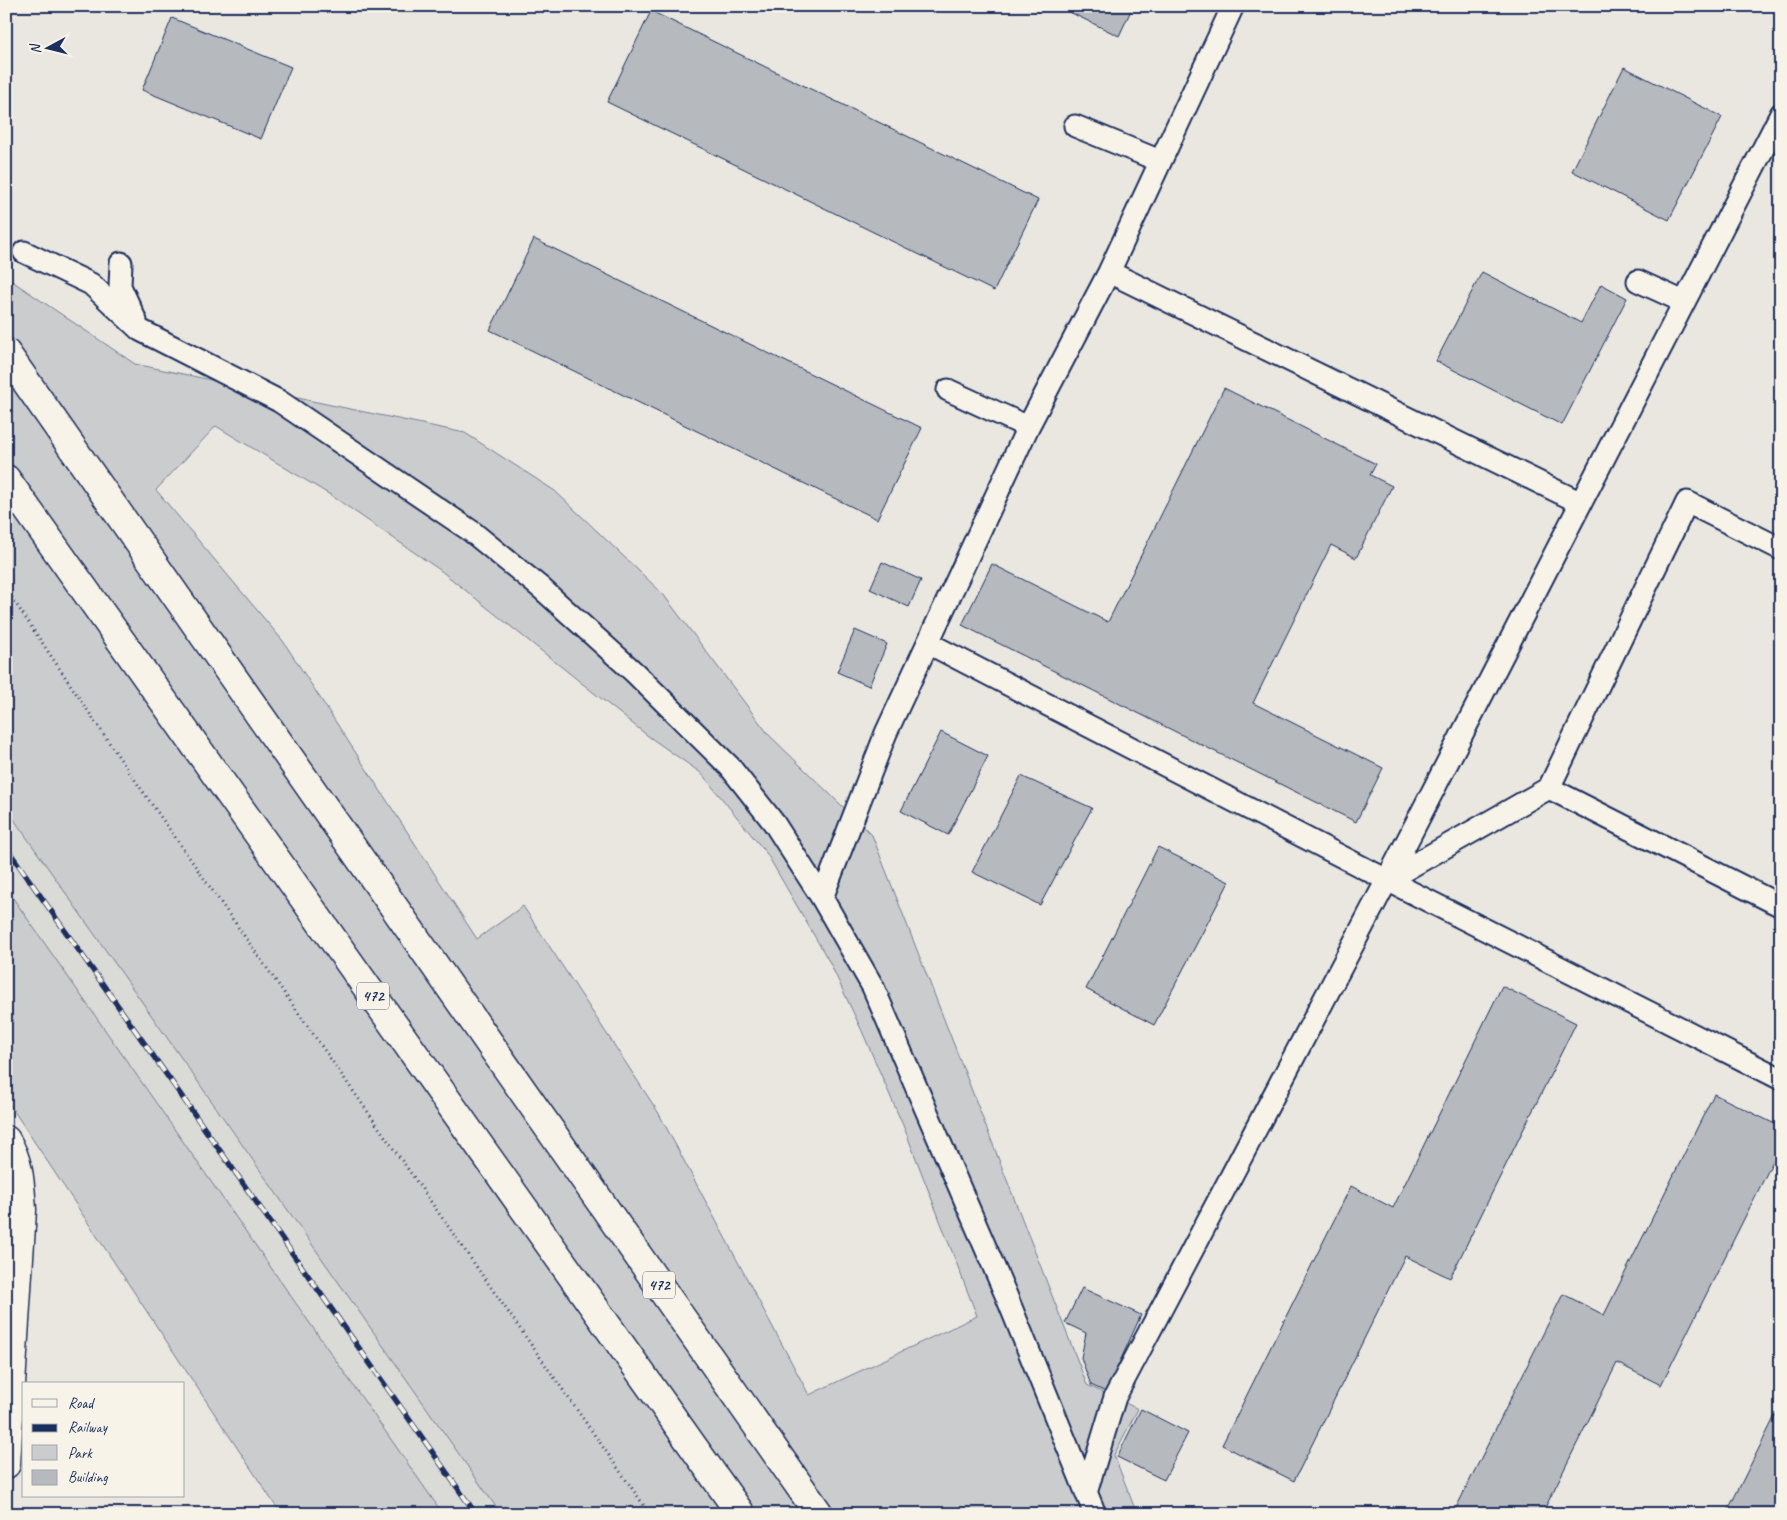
<svg xmlns="http://www.w3.org/2000/svg" width="1787" height="1520" viewBox="0 0 1787 1520" font-family="Caveat,sans-serif">
<style>
.built{fill:#dadad6}
.green{fill:#cbcccd;stroke:#737e96;fill-rule:evenodd}
.building{fill:#b6babf;stroke:#1b2f5e}
.lines{fill:none;stroke-linecap:round;stroke-linejoin:round}
.lane-casing{stroke:#1b2f5e;stroke-width:25}
.street-casing{stroke:#1b2f5e;stroke-width:31}
.primary-casing{stroke:#1b2f5e;stroke-width:31}
.path{stroke:#1b2f5e;stroke-width:3;stroke-dasharray:1 4;stroke-linecap:butt}
.lane{stroke:#f7f3e8;stroke-width:21}
.street{stroke:#f7f3e8;stroke-width:28}
.primary{stroke:#f7f3e8;stroke-width:28}
.rail-casing{stroke:#1b2f5e;stroke-width:5.5}
.rail{stroke:#f7f3e8;stroke-width:4;stroke-dasharray:11;stroke-linecap:butt}
.labels{text-anchor:middle;dominant-baseline:central;stroke-width:4.5;stroke-linejoin:round;paint-order:stroke}
.shield{fill:#f7f3e8;stroke:#5d6a87;stroke-width:1}
.shield-label{font-size:16px;font-weight:bold;fill:#1b2f5e}
</style>
<rect width="100%" height="100%" fill="#eae7e0"/>
<filter id="ink" filterUnits="userSpaceOnUse"><feTurbulence type="fractalNoise" baseFrequency=".02" numOctaves="2"/><feDisplacementMap in="SourceGraphic" scale="10" xChannelSelector="R" yChannelSelector="G"/><feConvolveMatrix kernelMatrix="1 2 1 2 8 2 1 2 1" color-interpolation-filters="sRGB"/></filter>
<g filter="url(#ink)">
<path class="built" d="M 6,808 L 501,1514 L 443,1514 L 6,888 Z"/>
<path class="green" d="M 6,277 L 135,364 L 465,433 L 555,491 L 663,594 L 769,735 L 872,835 L 1087,1385 L 1138,1409 L 1114,1455 L 1137,1514 L 501,1514 L 6,808 ZM 216,426 L 332,496 L 440,570 L 648,736 L 701,773 L 767,854 L 830,963 L 862,1031 L 905,1130 L 977,1316 L 809,1395 L 658,1112 L 523,906 L 477,939 L 283,641 L 156,490 Z
M 6,888 L 443,1514 L 281,1514 L 6,1099 Z"/>
<path class="building" d="M 1057,6 L 1133,6 L 1119,36 Z
M 651,11 L 1038,200 L 994,291 L 607,102 Z
M 172,18 L 291,67 L 261,139 L 142,90 Z
M 1624,67 L 1722,117 L 1669,220 L 1572,171 Z
M 534,239 L 922,428 L 877,519 L 490,330 Z
M 1482,272 L 1581,323 L 1601,284 L 1627,298 L 1562,425 L 1436,361 Z
M 1224,388 L 1376,464 L 1370,475 L 1392,486 L 1356,558 L 1331,545 L 1253,703 L 1383,768 L 1356,822 L 962,625 L 992,564 L 1108,622 Z
M 882,562 L 921,580 L 909,607 L 870,589 Z
M 855,630 L 887,644 L 869,686 L 837,672 Z
M 941,732 L 988,756 L 948,835 L 901,811 Z
M 1021,776 L 1092,808 L 1040,905 L 972,872 Z
M 1158,847 L 1229,882 L 1154,1025 L 1086,989 Z
M 1502,986 L 1576,1023 L 1450,1278 L 1405,1256 L 1294,1481 L 1222,1445 L 1351,1186 L 1393,1208 Z
M 1714,1094 L 1781,1127 L 1781,1145 L 1661,1385 L 1617,1363 L 1542,1514 L 1453,1514 L 1563,1294 L 1604,1315 Z
M 1082,1288 L 1141,1315 L 1106,1392 L 1091,1385 L 1081,1358 L 1086,1333 L 1065,1323 Z
M 1780,1406 L 1781,1514 L 1726,1514 Z
M 1141,1409 L 1188,1433 L 1164,1480 L 1117,1457 Z"/>
<g class="lines">
<defs>
<path id="lane" d="M 1075,126 L 1160,161
M 24,252 L 91,284 L 140,330 L 279,401 L 471,531 L 541,588 L 635,673 L 730,767 L 774,823 L 822,898 L 873,987 L 1006,1295 L 1095,1514
M 121,263 L 120,286 L 136,321
M 1109,272 L 1581,503
M 1638,281 L 1684,302
M 948,390 L 1028,427
M 928,643 L 1387,880 L 1781,1079
M 1549,788 L 1687,502 L 1781,549
M 1387,880 L 1549,788 L 1781,906
M 822,898 L 886,733 L 1028,427 L 1109,272 L 1233,6
M 1086,1493 L 1115,1397 L 1387,880 L 1781,114"/>
<path id="street" d="M 6,1140 C 20,1163 20,1184 22,1210 L 6,1464"/>
<path id="primary" d="M 6,353 L 819,1514
M 6,479 L 741,1514"/>
</defs>
<use href="#lane" class="lane-casing"/>
<use href="#street" class="street-casing"/>
<use href="#primary" class="primary-casing"/>
<path class="path" d="M 6,589 L 125,766 L 650,1514"/>
<use href="#lane" class="lane"/>
<use href="#street" class="street"/>
<use href="#primary" class="primary"/>
<defs>
<path id="rail" d="M 6,847 L 476,1514"/>
</defs>
<use href="#rail" class="rail-casing"/>
<use href="#rail" class="rail"/>
</g>
</g>
<g class="labels">
<g class="shield">
<rect x="357" y="982.5" width="32" height="27" rx="4"/>
<rect x="643" y="1271.5" width="32" height="27" rx="4"/>
</g>
<g class="shield-label">
<text x="373" y="996">472</text>
<text x="659" y="1285">472</text>
</g>
</g>
<rect width="1787" height="1520" fill="none" stroke="#f7f3e8" stroke-width="25"/>
<rect x="12" y="12" width="1762" height="1495" fill="none" stroke="#1b2f5e" stroke-width="2" filter="url(#ink)"/>
<rect x="22" y="1382" width="162" height="115" fill="#f7f3e8" stroke="#9fa5b1"/>
<rect x="32" y="1399" width="25" height="8" fill="#f7f3e8" stroke="#9fa5b1"/>
<text x="68" y="1408" font-size="15" fill="#1b2f5e">Road</text>
<rect x="32" y="1424" width="25" height="8" fill="#1b2f5e" stroke="#9fa5b1"/>
<text x="68" y="1432" font-size="15" fill="#1b2f5e">Railway</text>
<rect x="32" y="1445" width="25" height="15" fill="#cbcccd" stroke="#9fa5b1"/>
<text x="68" y="1458" font-size="15" fill="#1b2f5e">Park</text>
<rect x="32" y="1470" width="25" height="15" fill="#b6babf" stroke="#9fa5b1"/>
<text x="68" y="1482" font-size="15" fill="#1b2f5e">Building</text>
<g transform="translate(48 48) rotate(263)" stroke="#f7f3e8" stroke-width="4" paint-order="stroke">
<path d="M0-4L9 19L0 12L-9 19Z" fill="#1b2f5e"/>
<text y="-8" font-size="14" font-weight="bold" text-anchor="middle" fill="#1b2f5e">N</text>
</g>
</svg>
